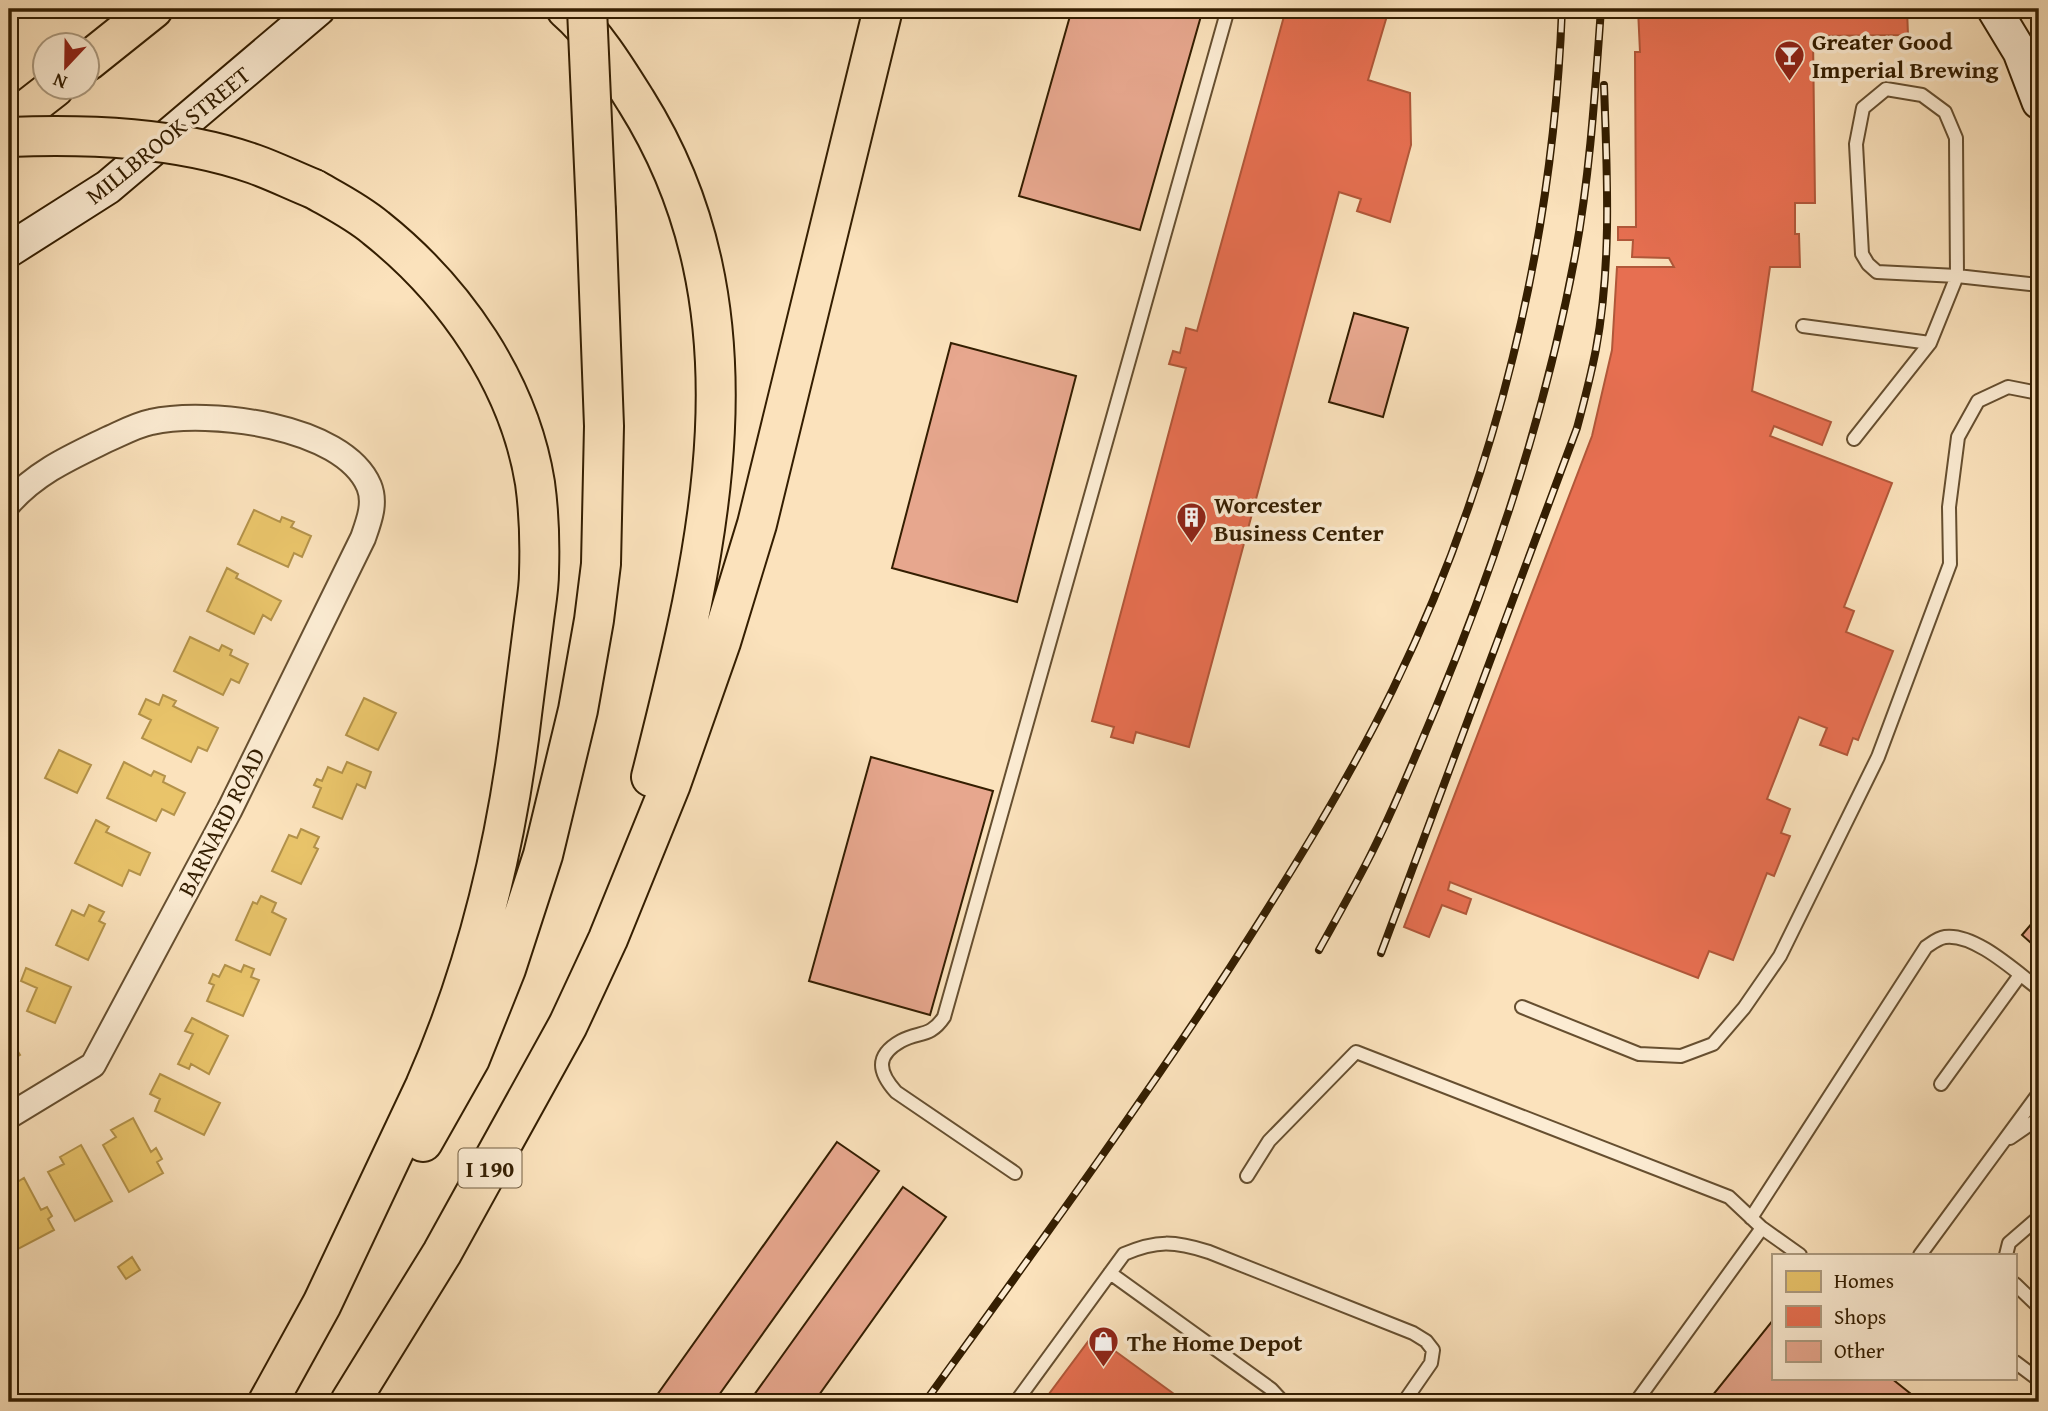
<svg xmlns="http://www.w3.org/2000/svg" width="2048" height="1411" viewBox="0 0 2048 1411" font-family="'Gentium Book Plus',serif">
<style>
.homes{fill:#e9c46a;stroke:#b3924a;stroke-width:2}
.shops{fill:#e76f51;stroke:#b15739;stroke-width:2}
.building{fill:#e7a78e;stroke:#341e01;stroke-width:2}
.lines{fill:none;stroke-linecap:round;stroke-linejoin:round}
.service-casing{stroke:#664f30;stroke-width:16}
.minor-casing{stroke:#664f30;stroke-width:28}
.secondary-casing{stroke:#341e01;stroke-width:37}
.motorway-casing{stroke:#341e01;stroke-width:42}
.service{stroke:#fcecd3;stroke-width:12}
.minor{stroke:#fcecd3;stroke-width:24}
.secondary{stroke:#fcecd3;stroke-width:33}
.motorway{stroke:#fbe2bc;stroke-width:38}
.rail-casing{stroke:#341e01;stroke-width:8}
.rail{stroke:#fcecd3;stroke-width:5;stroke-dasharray:16;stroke-linecap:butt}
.motorway-bridge-casing{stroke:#341e01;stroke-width:42;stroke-linecap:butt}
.motorway-bridge{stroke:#fbe2bc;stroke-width:38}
.labels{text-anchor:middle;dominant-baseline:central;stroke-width:7;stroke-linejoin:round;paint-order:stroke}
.shield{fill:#fcecd3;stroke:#705c40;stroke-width:2}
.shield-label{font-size:23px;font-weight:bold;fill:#341e01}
.poi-label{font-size:24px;font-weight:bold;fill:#341e01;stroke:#fcecd3;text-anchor:start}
.street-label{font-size:24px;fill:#341e01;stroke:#fcecd3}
</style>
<rect width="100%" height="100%" fill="#fbe2bc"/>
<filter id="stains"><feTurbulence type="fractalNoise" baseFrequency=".00286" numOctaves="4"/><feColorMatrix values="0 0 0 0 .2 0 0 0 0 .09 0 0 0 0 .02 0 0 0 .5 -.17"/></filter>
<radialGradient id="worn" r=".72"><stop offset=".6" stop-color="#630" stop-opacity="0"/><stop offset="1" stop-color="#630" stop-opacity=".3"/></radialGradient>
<path class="homes" d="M 254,510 L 280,522 L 282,517 L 294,522 L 291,527 L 311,536 L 302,557 L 294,553 L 288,567 L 238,544 Z
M 227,568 L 238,574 L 236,578 L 281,601 L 271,620 L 263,615 L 254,634 L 207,611 Z
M 190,637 L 219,651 L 222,645 L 232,650 L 230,655 L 248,664 L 239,683 L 231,679 L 223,695 L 174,671 Z
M 163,695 L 176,701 L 173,706 L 218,728 L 207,751 L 198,747 L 191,762 L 142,738 L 151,720 L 139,714 L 146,699 L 159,705 Z
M 364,698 L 396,713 L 378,750 L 346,735 Z
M 59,750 L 91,765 L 77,793 L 45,778 Z
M 124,762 L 151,776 L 154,771 L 165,776 L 163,782 L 185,793 L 174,815 L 162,809 L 156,821 L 107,798 Z
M 347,762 L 371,772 L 365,788 L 357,784 L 342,819 L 313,807 L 321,788 L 314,785 L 317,779 L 322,781 L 328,767 L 342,773 Z
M 96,820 L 109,827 L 106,832 L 150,853 L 140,875 L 129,870 L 122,886 L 75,863 Z
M 301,829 L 319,837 L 314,847 L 318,849 L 301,884 L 272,871 L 289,835 L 297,838 Z
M 261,896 L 276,903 L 272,912 L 286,919 L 270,955 L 236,940 L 253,902 L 257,904 Z
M 89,905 L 104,912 L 99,921 L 105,924 L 88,960 L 56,945 L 72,910 L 84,916 Z
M 225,965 L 241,972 L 244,965 L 254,969 L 251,977 L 259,980 L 243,1016 L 207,1001 L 214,985 L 209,983 L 213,974 L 219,977 Z
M 26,968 L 71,987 L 55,1023 L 27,1011 L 37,988 L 21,981 Z
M 192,1018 L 228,1036 L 209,1074 L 191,1064 L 189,1069 L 178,1064 L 193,1034 L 185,1031 Z
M 9,1022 L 16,1035 L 10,1039 L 20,1055 L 9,1061 Z
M 160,1074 L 220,1103 L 204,1135 L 155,1111 L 160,1099 L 150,1094 Z
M 133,1118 L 151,1152 L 156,1148 L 162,1159 L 157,1162 L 163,1173 L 129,1192 L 103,1145 L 116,1137 L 111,1130 Z
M 81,1145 L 112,1201 L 75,1221 L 48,1172 L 64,1164 L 60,1157 Z
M 24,1178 L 41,1210 L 47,1207 L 52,1216 L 48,1219 L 54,1230 L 18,1249 L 9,1231 L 9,1187 Z
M 132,1257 L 140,1270 L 126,1279 L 118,1267 Z"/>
<path class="shops" d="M 1286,9 L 1389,9 L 1368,80 L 1410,93 L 1411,145 L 1390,222 L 1357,211 L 1361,199 L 1339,192 L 1189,747 L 1136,732 L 1133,743 L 1111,737 L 1114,727 L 1092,721 L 1186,368 L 1169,364 L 1173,351 L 1180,353 L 1186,328 L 1197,331 Z
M 1638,9 L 1907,9 L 1908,35 L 1813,36 L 1815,203 L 1795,203 L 1795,234 L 1799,234 L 1800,267 L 1770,267 L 1752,391 L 1831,422 L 1822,445 L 1774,426 L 1770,436 L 1892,483 L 1844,607 L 1854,611 L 1846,632 L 1893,651 L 1858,740 L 1853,738 L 1847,755 L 1820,745 L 1827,728 L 1799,717 L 1767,799 L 1790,809 L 1781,833 L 1790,836 L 1774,876 L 1767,873 L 1733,960 L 1709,951 L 1698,978 L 1450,882 L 1448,890 L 1471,899 L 1466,914 L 1442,905 L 1429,937 L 1404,927 L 1592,436 L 1612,350 L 1617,267 L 1674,267 L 1669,258 L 1632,257 L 1633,240 L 1618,240 L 1618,227 L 1636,227 L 1635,52 L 1640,52 Z
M 1093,1335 L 1185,1402 L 1043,1402 Z"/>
<path class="building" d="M 1072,9 L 1203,9 L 1140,230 L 1019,196 Z
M 1354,313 L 1408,328 L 1383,417 L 1329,402 Z
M 951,343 L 1076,376 L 1017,602 L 892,568 Z
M 871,757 L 993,791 L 930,1015 L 809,981 Z
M 2039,915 L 2039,950 L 2022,935 Z
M 837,1142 L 879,1171 L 714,1402 L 652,1402 Z
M 903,1187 L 946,1217 L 814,1402 L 749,1402 Z
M 1773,1320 L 1773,1378 L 1891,1378 L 1921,1402 L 1720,1402 L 1712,1396 Z"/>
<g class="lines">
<defs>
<path id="service" d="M 1886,89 L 1922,95 L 1945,112 L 1956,138 L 1957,276 L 1877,272 L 1868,264 L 1862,254 L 1856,144 L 1863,108 Z
M 1803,326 L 1930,343 L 1957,276 L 2039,285
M 1854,439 L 1930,343
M 1522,1007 L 1639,1054 L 1681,1056 L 1713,1044 L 1744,1008 L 1780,956 L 1878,757 L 1950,564 L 1949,507 L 1958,437 L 1978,401 L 2008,387 L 2039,393
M 1941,1084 L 2020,975
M 2010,1138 L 2039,1118
M 1015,1173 L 896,1092 C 879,1073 874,1056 901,1041 C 919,1031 930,1038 944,1017 L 1228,9
M 1247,1176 L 1269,1141 L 1356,1052 L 1729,1197 L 1762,1228
M 1751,1218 L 1926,947 C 1932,943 1938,938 1945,937 C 1975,933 2016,972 2039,989
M 1920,1255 L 2039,1093
M 2006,1255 L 2009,1243 L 2039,1217
M 1110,1273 L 1271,1389 L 1283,1402
M 2015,1284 L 2039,1307
M 2015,1362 L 2039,1380
M 1016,1402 L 1124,1254 C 1157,1240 1174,1241 1209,1252 L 1413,1333 L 1426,1341 L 1433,1350 L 1431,1363 L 1404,1402
M 1636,1402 L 1762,1228 L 1800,1255"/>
<path id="minor" d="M 9,503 C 37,472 69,458 106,440 C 120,434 136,425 151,422 C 208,409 343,425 369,486 C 376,503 369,521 363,538 L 229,811 L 93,1065 L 9,1116"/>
<path id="secondary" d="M 1994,9 L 2020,52 L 2039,102
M 9,250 L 108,187 L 318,9"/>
<path id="motorway" d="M 566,9 C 594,33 616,69 636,101 C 769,313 708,551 651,777
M 88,61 L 153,9
M 9,123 L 54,88
M 423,1142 L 470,1059 L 506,969 L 543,855 L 578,710 L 594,620 L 601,564 L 604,426 L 596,211
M 268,1402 L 322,1304 L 425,1086 C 477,968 507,842 522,714 C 526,683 530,651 534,620 C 536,604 539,588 539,573 C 540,543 539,512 535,483 C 519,383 455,291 376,228 C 357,212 335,201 314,189
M 350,1402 L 442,1253 L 568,1025 L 608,939 L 671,784 L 721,642 L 757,524 L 883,9"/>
</defs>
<use href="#service" class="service-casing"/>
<use href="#minor" class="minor-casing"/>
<use href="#secondary" class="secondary-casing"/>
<use href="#motorway" class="motorway-casing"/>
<use href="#service" class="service"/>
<use href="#minor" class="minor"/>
<use href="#secondary" class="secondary"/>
<use href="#motorway" class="motorway"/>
<defs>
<path id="rail" d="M 1319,950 C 1335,921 1352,891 1367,862 C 1393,812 1414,759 1436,707 C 1496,562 1546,411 1575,256 C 1590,174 1595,92 1601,9
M 1381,953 L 1577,428 C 1584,402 1591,375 1596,349 C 1612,263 1607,172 1604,85
M 925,1402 C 1029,1258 1134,1115 1231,966 C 1289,876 1346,785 1393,689 C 1496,478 1553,243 1562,9"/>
</defs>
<use href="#rail" class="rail-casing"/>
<use href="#rail" class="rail"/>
<defs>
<path id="motorway-bridge" d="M 587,9 L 596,211
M 9,137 C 89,134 177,137 254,164 C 274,171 294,181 314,189"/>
</defs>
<use href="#motorway-bridge" class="motorway-bridge-casing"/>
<use href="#motorway-bridge" class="motorway-bridge"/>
</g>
<defs>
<symbol id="bar-pin" viewBox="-11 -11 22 30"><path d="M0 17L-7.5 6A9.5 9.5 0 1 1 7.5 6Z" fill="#8f2418" stroke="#fcecd3"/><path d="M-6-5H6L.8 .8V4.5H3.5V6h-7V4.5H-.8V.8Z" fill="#fff"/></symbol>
<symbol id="building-pin" viewBox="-11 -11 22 30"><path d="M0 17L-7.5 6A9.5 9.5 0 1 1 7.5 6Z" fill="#8f2418" stroke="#fcecd3"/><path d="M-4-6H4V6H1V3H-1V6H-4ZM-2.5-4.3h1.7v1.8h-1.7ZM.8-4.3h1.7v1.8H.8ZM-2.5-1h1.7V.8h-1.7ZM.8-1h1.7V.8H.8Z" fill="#fff"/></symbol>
<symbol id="shop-pin" viewBox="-11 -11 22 30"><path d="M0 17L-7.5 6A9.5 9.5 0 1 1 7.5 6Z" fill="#8f2418" stroke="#fcecd3"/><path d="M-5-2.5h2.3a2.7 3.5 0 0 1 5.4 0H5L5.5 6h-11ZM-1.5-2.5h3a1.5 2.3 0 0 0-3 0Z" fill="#fff"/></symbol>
</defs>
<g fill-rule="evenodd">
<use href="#bar-pin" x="1772" y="38" width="35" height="47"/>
<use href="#building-pin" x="1174" y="500" width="35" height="47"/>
<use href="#shop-pin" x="1086" y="1324" width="35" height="47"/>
</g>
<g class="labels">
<rect class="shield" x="458.5" y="1148.5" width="63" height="39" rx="5"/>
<g class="shield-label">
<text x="490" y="1168">I 190</text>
</g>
<g class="poi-label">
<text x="1812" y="41">Greater Good<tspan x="1812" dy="28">Imperial Brewing</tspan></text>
<text x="1214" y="504">Worcester<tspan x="1214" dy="28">Business Center</tspan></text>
<text x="1127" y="1342">The Home Depot</text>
</g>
<g class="street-label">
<text transform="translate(168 135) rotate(-39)">MILLBROOK STREET</text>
<text transform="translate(221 822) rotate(-63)">BARNARD ROAD</text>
</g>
</g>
<rect width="2048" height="1411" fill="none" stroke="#fbe2bc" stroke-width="35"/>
<rect x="10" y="10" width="2027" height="1390" fill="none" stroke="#341e01" stroke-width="3.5"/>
<rect x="18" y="18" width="2013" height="1376" fill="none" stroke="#341e01" stroke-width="2"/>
<rect x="1772" y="1254" width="245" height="126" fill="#fcecd3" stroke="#ac9a7f" stroke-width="2"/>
<rect x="1786" y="1271" width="35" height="21" fill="#e9c46a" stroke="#ac9a7f" stroke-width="2"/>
<text x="1834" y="1288" font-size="21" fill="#341e01">Homes</text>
<rect x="1786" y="1306" width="35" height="21" fill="#e76f51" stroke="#ac9a7f" stroke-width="2"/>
<text x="1834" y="1324" font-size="21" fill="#341e01">Shops</text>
<rect x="1786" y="1341" width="35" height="21" fill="#e7a78e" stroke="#ac9a7f" stroke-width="2"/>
<text x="1834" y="1358" font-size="21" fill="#341e01">Other</text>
<g transform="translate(66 66) rotate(202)"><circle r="33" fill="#fcecd3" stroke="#ac9a7f" stroke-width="2"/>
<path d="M0-5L12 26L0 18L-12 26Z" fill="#8f2418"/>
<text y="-10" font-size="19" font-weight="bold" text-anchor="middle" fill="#341e01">N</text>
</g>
<rect width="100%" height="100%" filter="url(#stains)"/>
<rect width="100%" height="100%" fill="url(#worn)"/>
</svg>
